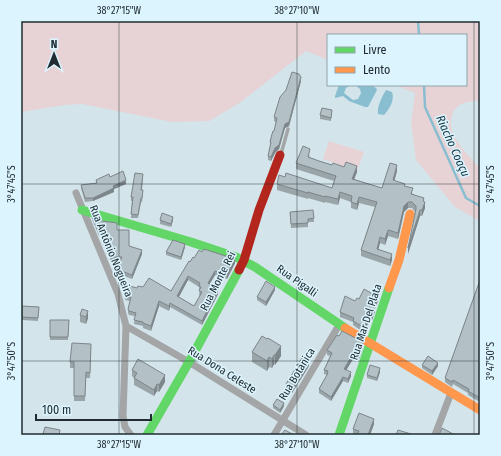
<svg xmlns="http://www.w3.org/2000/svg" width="501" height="456" viewBox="0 0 501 456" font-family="'Fira Sans Condensed',sans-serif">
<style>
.green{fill:#e7d3d6}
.water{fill:#89bed1}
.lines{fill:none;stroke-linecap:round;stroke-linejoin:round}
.stream{stroke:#89bed1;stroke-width:2.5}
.lane{stroke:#a3a5a7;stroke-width:3.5}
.street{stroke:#a3a5a7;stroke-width:7}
.fast{stroke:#63d668;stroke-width:9}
.slow{stroke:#ff974d;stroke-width:9}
.jam{stroke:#b3261e;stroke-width:9}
.wall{fill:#9aa5a9;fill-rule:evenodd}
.shaded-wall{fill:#7d868a}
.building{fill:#b3c0c5;stroke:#7d868a;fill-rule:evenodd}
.ticks{fill:none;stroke:#202c31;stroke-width:1;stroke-opacity:0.45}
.labels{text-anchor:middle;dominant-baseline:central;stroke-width:3;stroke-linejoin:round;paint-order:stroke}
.street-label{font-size:11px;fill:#202c31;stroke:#dcf4fe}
.water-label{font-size:12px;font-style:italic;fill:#12333e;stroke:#dcf4fe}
.neatline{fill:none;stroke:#202c31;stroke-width:1.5}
.ticks-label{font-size:10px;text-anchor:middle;fill:#202c31}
</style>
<rect width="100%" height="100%" fill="#d3e4ea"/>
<path class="green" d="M 21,21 L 480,21 L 480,100 C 468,102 456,102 452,116 C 446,134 465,151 476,164 L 480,167 L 480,221 L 455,207 L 416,160 L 411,122 L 415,93 L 395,85 L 466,85 L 466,35 L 328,35 L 328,60 L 306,51 L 238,104 L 209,121 L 172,122 L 82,104 L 65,105 L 21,112 Z
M 329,141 L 364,152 L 357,171 L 323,159 Z"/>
<path class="water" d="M 339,85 L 351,85 L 346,88 L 344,93 L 353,100 L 358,99 L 361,93 L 360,89 L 355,85 L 372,85 L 376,88 L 377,90 L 368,107 L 365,107 L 349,101 L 343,96 L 335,98 L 335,96 Z
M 386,90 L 392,92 C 395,101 389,109 384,115 L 378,114 C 377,106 382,97 386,90 Z"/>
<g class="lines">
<path class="stream" d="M 418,21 L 419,35
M 424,85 L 425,107 L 466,198 L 480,206"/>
<path class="lane" d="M 281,154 L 288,129"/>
<path class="street" d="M 76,193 L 118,294 L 126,326 L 123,416 L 125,427 L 131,435
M 126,326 L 189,362 L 306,435
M 274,435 L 339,325
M 435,435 L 451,393"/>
<path class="fast" d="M 82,210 L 191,242 L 236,257 L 255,267 L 345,328
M 147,435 L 189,362 L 239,270
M 339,435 L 389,288"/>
<path class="slow" d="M 389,288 L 399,260 L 410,214
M 345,328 L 480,410"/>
<path class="jam" d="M 239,270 L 244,260 L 259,210 L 280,155"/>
</g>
<path class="wall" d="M 301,81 L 289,126 L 285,128 L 279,149 L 275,153 L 271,161 L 268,160 L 268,156 L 271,146 L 270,146 L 270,142 L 274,131 L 276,122 L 274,121 L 274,117 Z
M 332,113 L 331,121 L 320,119 L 320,115 Z
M 310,155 L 309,157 L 319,161 L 357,172 L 354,179 L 382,188 L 397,171 L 394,181 L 405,186 L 413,194 L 424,201 L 425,208 L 422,216 L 420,216 L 408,254 L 415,212 L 412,208 L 408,208 L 404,212 L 398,239 L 388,236 L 385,245 L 380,243 L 378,249 L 392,260 L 390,266 L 361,256 L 361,250 L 375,207 L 359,203 L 357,210 L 351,208 L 351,202 L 340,198 L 338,205 L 325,202 L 325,203 L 308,198 L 308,199 L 277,190 L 277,184 L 332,188 L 334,181 L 296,169 L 296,163 Z
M 110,177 L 126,184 L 114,189 L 114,192 L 93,201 L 85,202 L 81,188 L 81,185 L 96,183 L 96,180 Z
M 143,177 L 142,190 L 143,194 L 142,202 L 141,202 L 138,218 L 131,218 L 132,201 L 131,201 L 131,197 Z
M 290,212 L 314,218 L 314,222 L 308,222 L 308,227 L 291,228 Z
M 92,216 L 117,230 L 129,246 L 142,254 L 132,279 L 116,273 L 116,269 L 120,261 L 110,261 L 110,253 L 107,254 L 103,244 L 102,236 L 99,236 L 92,219 Z
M 160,220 L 173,220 L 171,227 L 160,224 Z
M 185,247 L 181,260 L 166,255 L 166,252 Z
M 202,252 L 235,263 L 227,279 L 215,275 L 209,284 L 218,294 L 202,325 L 170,307 L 169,311 L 159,306 L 151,331 L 143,328 L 143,326 L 134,324 L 135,316 L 129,315 L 128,313 L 128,309 L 130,301 L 125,300 L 124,294 L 137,288 L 143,287 L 171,291 L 190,262 ZM 188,280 L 199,287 L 199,290 L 200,290 L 199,295 L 200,296 L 194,306 L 179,297 Z
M 480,280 L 480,402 L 468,395 L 468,393 L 453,384 L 452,387 L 445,382 L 445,378 Z
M 275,290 L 266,306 L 257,300 L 257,297 Z
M 359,299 L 378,301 L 375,308 L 375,311 L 372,320 L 371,319 L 363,332 L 353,325 L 353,322 L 340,317 L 340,312 Z
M 22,306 L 39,307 L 38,321 L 22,320 Z
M 80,315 L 88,318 L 86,324 L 80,322 Z
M 50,320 L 69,320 L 68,340 L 50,340 Z
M 339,336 L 363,347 L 358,362 L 353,359 L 346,370 L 351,376 L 348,383 L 343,381 L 331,401 L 319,393 L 319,389 L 327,375 L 324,374 L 324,370 L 330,356 L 327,355 L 327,350 Z
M 91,344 L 90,378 L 86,378 L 85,401 L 74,401 L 74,368 L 70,368 L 70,362 Z
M 252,352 L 281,356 L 275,365 L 274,364 L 272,368 L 269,367 L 267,371 L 252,362 Z
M 422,365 L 438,366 L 432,375 L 422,368 Z
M 309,366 L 292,393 L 286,388 L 286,384 Z
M 132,370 L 165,382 L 159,392 L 157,391 L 154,396 L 134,385 L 134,378 L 132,376 Z
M 380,372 L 377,381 L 367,378 L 367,375 Z
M 273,405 L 284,406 L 280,413 L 273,408 Z
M 374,424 L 370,435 L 356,435 L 353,434 L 353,429 Z"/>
<path class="shaded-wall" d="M 301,77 L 301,81 L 289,126 L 285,128 L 279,149 L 275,153 L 271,161 L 271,157 L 285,124 Z
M 397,165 L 397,171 L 393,186 L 393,180 Z
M 357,166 L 357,172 L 352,185 L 352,179 Z
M 126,180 L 126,184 L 114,189 L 114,192 L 93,201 L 93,198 L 113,186 Z
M 340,192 L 340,198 L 338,205 L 338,199 Z
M 359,197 L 359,203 L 357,210 L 357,204 Z
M 408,202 L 408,208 L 404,212 L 398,239 L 398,233 L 404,206 Z
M 425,202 L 425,208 L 422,216 L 422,210 Z
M 420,210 L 420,216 L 408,254 L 408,248 Z
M 173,217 L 173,220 L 171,227 L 171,224 Z
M 388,230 L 388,236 L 385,245 L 385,239 Z
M 380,237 L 380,243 L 377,255 L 377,249 Z
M 185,244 L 185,247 L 181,260 L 181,257 Z
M 142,250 L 142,254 L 132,279 L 132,275 Z
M 392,254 L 392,260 L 390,266 L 390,260 Z
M 235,259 L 235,263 L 227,279 L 227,275 Z
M 215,271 L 215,275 L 208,287 L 208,283 Z
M 188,276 L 188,280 L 177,300 L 177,296 Z
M 275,287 L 275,290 L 266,306 L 266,302 Z
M 218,289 L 218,294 L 202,325 L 202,321 Z
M 378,297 L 378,301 L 375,308 L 375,311 L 372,320 L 372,315 L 374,306 Z
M 159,301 L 159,306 L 151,331 L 151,326 Z
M 170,303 L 170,307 L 169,311 L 169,306 Z
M 88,311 L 88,318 L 86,324 L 86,317 Z
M 371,314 L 371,319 L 363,332 L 363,327 Z
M 363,342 L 363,347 L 358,362 L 358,357 Z
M 281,346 L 281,356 L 275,365 L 275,355 Z
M 353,354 L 353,359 L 344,374 L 344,369 Z
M 274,355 L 274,364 L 272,368 L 272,359 Z
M 269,357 L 269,367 L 267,371 L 267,361 Z
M 309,363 L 309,366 L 292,393 L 292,389 Z
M 438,363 L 438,366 L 432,375 L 432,371 Z
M 380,368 L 380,372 L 377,381 L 377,378 Z
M 351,372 L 351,376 L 348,383 L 348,379 Z
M 165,375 L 165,382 L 159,392 L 159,385 Z
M 343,377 L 343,381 L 331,401 L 331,397 Z
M 157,384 L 157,391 L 154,396 L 154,390 Z
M 284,403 L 284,406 L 280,413 L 280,410 Z
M 374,419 L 374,424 L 370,435 L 368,435 Z"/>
<path class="building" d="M 292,72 L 299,74 L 301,77 L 289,122 L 285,124 L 279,145 L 275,148 L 271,157 L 268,156 L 271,142 L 270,142 L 272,134 L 273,131 L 274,131 L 277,118 L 274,117 L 280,97 L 286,90 Z
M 322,108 L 332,110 L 331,118 L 320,115 Z
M 303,146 L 310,149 L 308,157 L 319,161 L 332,165 L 333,163 L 344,167 L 346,162 L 357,166 L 352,179 L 382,188 L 390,163 L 397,165 L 393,180 L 405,184 L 404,186 L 413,188 L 411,194 L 424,198 L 423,201 L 425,202 L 422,210 L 420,210 L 408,248 L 416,209 L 416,206 L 412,202 L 408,202 L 404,206 L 398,233 L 388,230 L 385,239 L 380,237 L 377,249 L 392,254 L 390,260 L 361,250 L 377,202 L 359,197 L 357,204 L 351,202 L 352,196 L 340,192 L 338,199 L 325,196 L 325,197 L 308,192 L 308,193 L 277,184 L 279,175 L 285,177 L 286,173 L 332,188 L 336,176 L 296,163 Z
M 123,171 L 126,180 L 113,186 L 114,188 L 93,198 L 85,198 L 81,185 L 97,183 L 96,180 L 109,174 L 110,177 Z
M 135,173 L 143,174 L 141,190 L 143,190 L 142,198 L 141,198 L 138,215 L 131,214 L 133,197 L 131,197 Z
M 313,210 L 314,218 L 308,219 L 308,223 L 291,224 L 290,212 Z
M 162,213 L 173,217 L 171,224 L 160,220 Z
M 92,216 L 99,218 L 98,220 L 102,221 L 117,223 L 117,230 L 129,230 L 129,246 L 142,250 L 132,275 L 116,269 L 122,257 L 110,257 L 110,250 L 107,250 L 103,240 L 102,233 L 99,233 Z
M 173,240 L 185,244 L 181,257 L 166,252 Z
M 204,249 L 235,259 L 227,275 L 215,271 L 208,283 L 218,289 L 202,321 L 170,303 L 169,306 L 159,301 L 151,326 L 143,323 L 143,322 L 134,320 L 136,313 L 129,311 L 128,309 L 131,297 L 125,296 L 124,294 L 126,285 L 137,288 L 138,286 L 143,287 L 149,278 L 171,291 L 189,261 L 190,262 L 193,257 L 194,258 L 199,250 L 202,252 ZM 188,276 L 200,283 L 199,286 L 201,287 L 199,291 L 202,292 L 194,306 L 177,296 Z
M 480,280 L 480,398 L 468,391 L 469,389 L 453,380 L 452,382 L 445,378 Z
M 266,281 L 275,287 L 266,302 L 257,297 Z
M 364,289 L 378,297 L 374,306 L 375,307 L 372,315 L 371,314 L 363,327 L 353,321 L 354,318 L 340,312 L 345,296 L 355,301 L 357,298 L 359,299 Z
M 22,306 L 39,307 L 38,318 L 22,317 Z
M 82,309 L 88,311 L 86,317 L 80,315 Z
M 50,320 L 69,320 L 68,337 L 50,337 Z
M 342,331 L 363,342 L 358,357 L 353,354 L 344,369 L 351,372 L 348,379 L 343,377 L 331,397 L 319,389 L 328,373 L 327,373 L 328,371 L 324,370 L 332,353 L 327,350 L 337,335 L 339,336 Z
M 262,336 L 267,339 L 268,338 L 281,346 L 275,355 L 274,355 L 272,359 L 269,357 L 267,361 L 252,352 Z
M 72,343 L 91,344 L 90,373 L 86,372 L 85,396 L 74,396 L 74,362 L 70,362 Z
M 428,356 L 438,363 L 432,371 L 422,365 Z
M 302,358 L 309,363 L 292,389 L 286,384 Z
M 138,359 L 165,375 L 159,385 L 157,384 L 154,390 L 134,378 L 137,373 L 132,370 Z
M 370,365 L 380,368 L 377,378 L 367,375 Z
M 277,399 L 284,403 L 280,410 L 273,405 Z
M 359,413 L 374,419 L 368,435 L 357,435 L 359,431 L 353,429 Z
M 45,427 L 60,430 L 59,435 L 49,435 L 43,434 Z
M 442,428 L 455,435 L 439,435 Z
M 285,430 L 294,435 L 281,435 Z
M 398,430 L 411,434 L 410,435 L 396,435 Z"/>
<path class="ticks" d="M 119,21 L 119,435M 297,21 L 297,435M 474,21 L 474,435M 21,184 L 480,184M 21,361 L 480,361"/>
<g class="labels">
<g class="street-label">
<text transform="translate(111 251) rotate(68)">Rua Antônio Nogueira</text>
<text transform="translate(218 281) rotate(-63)">Rua Monte Rei</text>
<text transform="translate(297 281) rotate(35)">Rua Pigalli</text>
<text transform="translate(366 322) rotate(-72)">Rua Mar Del Plata</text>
<text transform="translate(222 370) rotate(32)">Rua Dona Celeste</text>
<text transform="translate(297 374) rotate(-59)">Rua Botânica</text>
</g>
<g class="water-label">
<text transform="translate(453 146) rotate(66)">Riacho Coaçu</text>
</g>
</g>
<rect width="501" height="456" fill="none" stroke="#dcf4fe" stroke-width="44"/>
<rect x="327" y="34" width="140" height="52" fill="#dcf4fe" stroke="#91a4ac"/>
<rect x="335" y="47" width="20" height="6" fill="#63d668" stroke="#91a4ac"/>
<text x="363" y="54" font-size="12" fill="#202c31">Livre</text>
<rect x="335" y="67" width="20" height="6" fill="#ff974d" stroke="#91a4ac"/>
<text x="363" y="74" font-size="12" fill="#202c31">Lento</text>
<g transform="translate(54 54)" stroke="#dcf4fe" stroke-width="3" paint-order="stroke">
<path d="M0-3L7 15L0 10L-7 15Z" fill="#202c31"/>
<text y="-6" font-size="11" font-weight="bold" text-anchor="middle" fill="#202c31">N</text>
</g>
<path d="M36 414v6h115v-6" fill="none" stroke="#202c31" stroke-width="2"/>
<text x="42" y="414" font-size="12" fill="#202c31" stroke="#dcf4fe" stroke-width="3" paint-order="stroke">100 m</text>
<rect x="22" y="22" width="457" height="412" class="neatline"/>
<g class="ticks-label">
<text x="119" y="14">38°27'15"W</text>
<text x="297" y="14">38°27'10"W</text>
<text transform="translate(11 184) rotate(-90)" y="4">3°47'45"S</text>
<text transform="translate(490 184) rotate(-90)" y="4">3°47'45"S</text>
<text transform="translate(11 361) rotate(-90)" y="4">3°47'50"S</text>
<text transform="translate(490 361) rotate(-90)" y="4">3°47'50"S</text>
<text x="119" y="448">38°27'15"W</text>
<text x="297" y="448">38°27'10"W</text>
</g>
</svg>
